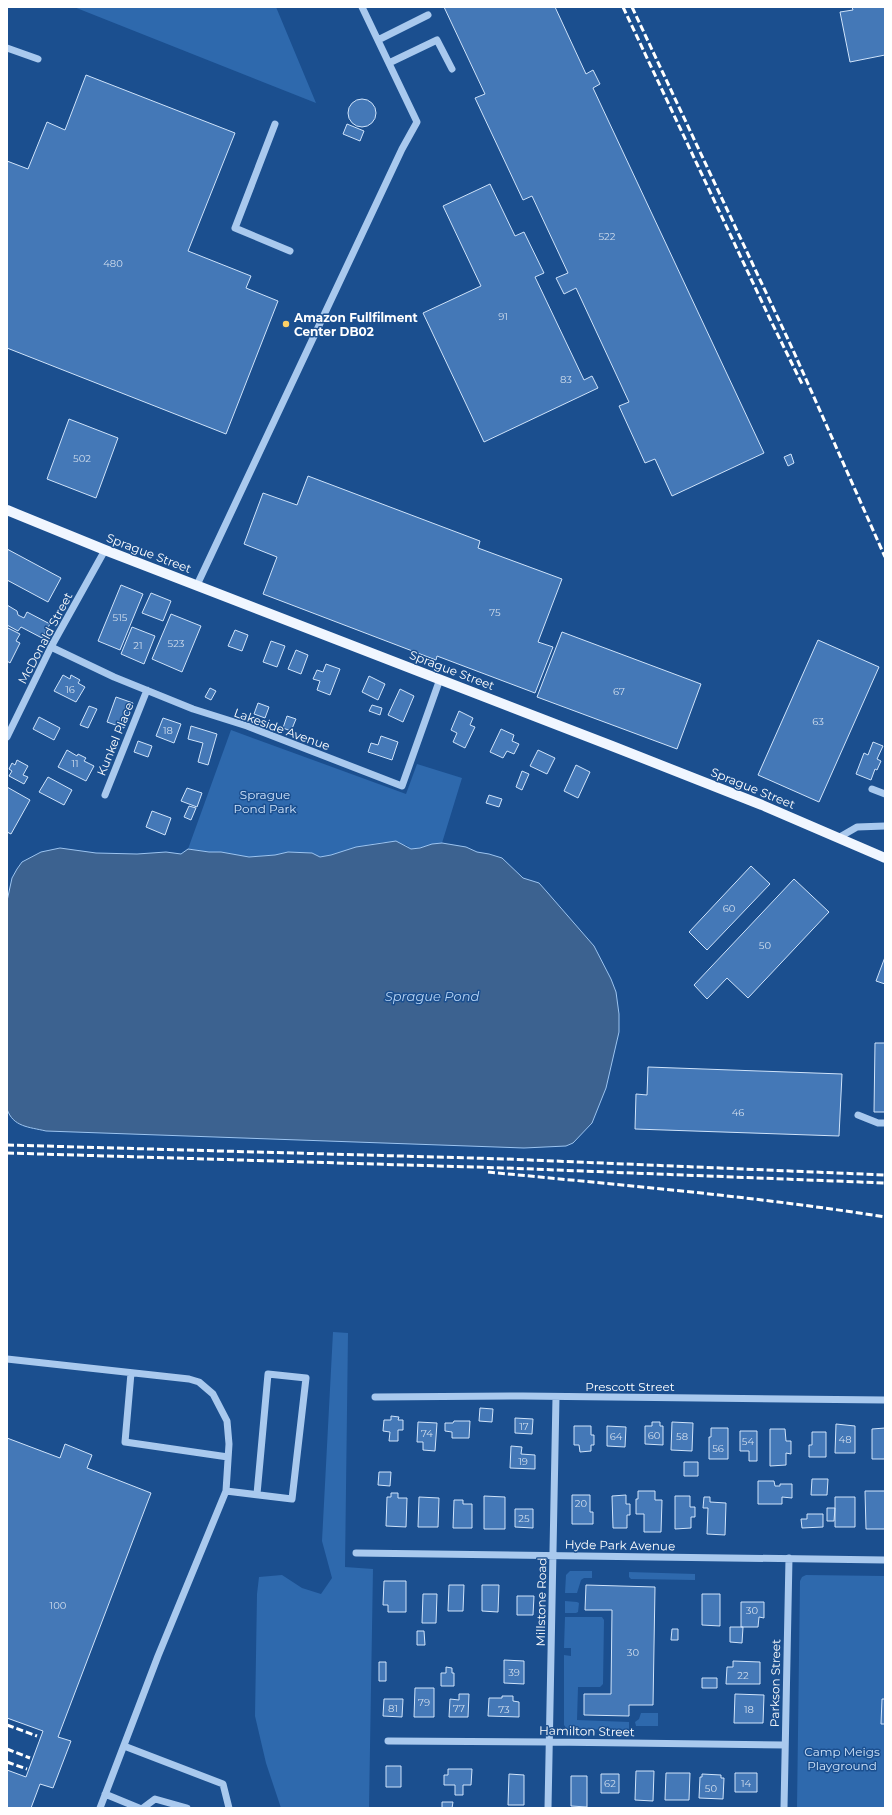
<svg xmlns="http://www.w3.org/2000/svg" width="892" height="1815" viewBox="0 0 892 1815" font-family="Montserrat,sans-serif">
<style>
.green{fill:#2e69ad}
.water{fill:#3c6290;stroke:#9cc4f0}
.building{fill:#4478b7;stroke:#cfe3fa}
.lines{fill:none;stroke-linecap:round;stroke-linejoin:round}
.minor{stroke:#a9c9ee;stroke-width:7}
.major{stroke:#f0f6ff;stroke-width:10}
.rail{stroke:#fff;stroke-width:3;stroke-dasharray:7 3;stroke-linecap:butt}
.poi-dot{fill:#ffd166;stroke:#1b4f8f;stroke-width:1.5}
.labels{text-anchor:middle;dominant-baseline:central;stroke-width:3;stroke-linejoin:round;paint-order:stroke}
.number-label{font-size:10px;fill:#d0dded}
.poi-label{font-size:12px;font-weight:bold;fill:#fff;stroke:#1b4f8f;text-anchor:start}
.street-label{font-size:12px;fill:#fff;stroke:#1b4f8f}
.park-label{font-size:12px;fill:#cfe3fa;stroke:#1b4f8f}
.water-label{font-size:13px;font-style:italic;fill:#b5d3f5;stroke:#1b4f8f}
</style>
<rect width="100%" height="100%" fill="#1b4f8f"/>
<path class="green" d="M 74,7 L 276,7 L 316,103 Z
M 231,730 L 406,794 L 417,764 L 462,778 L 442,843 C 431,844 422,848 411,849 L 406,845 L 384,842 L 356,847 L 331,855 L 319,857 L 312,853 L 288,852 L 275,855 L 249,857 L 221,852 L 209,852 L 188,849 Z
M 333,1332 L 348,1333 L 345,1567 L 373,1569 L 369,1808 L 281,1808 L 266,1763 L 255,1716 L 257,1594 L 259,1577 L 282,1575 L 302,1588 L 321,1594 L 332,1578 L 322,1541 Z
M 570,1571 L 592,1571 L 592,1578 L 584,1578 L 581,1580 L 577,1593 L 565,1593 L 566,1575 Z
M 629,1572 L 695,1574 L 695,1580 L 631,1579 L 629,1577 Z
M 806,1575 L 885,1576 L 885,1808 L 797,1808 L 800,1581 L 802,1577 Z
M 565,1601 L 577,1602 L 579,1603 L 578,1612 L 576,1613 L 565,1613 Z
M 565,1617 L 602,1617 L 604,1620 L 603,1684 L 600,1687 L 578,1687 L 577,1720 L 629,1722 L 629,1730 L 570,1729 L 567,1729 L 564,1725 L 564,1655 L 571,1656 L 571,1648 L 564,1648 Z
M 641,1713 L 658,1713 L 658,1726 L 636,1726 L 635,1722 L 639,1719 Z"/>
<path class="water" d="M 396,841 L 411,849 L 420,848 L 432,844 L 442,843 L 466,847 L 477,852 L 489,854 L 502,858 L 523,878 L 539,883 L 547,892 L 594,946 L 611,979 L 616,992 L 619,1014 L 619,1032 L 606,1088 L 592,1123 L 573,1143 L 566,1146 L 524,1148 L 46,1131 C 29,1127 13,1127 7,1109 L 7,901 L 12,878 L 17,869 L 22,862 L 41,852 L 60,848 L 96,853 L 137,854 L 166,852 L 181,854 L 188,849 L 209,852 L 221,852 L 249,857 L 275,855 L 288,852 L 312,853 L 320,857 L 331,855 L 356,847 Z"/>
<path class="building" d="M 444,7 L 555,7 L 586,74 L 593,70 L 600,84 L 593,88 L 764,453 L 672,496 L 655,459 L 645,463 L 619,406 L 629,402 L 576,288 L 564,294 L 556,278 L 568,273 L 532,196 L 523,200 L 475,98 L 485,94 Z
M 852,7 L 885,7 L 885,55 L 850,62 L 840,12 L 853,10 Z
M 86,75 L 235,133 L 188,251 L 251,276 L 246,288 L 278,301 L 226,434 L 7,348 L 7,161 L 28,169 L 47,122 L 65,130 Z
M348 113a14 14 0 1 1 28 0a14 14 0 1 1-28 0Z
M 347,124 L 364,131 L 360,141 L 343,134 Z
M 490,184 L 515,236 L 524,232 L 544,273 L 535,277 L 584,380 L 592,376 L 598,388 L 484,442 L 423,313 L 481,286 L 443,206 Z
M 69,419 L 118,438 L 96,498 L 47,479 Z
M 791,454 L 794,463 L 788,466 L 784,457 Z
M 308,476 L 480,541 L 478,548 L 562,579 L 538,642 L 553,647 L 535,693 L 437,656 L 436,660 L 263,594 L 277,557 L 244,544 L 263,493 L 297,505 Z
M 7,549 L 61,578 L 48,602 L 7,580 Z
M 121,585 L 143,594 L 120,650 L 98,641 Z
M 151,593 L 171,601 L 163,621 L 142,613 Z
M 7,605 L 17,611 L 18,615 L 24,618 L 27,612 L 50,624 L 42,638 L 21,627 L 18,631 L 7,625 Z
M 171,614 L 201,626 L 182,672 L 152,659 Z
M 132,627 L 155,636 L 144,664 L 121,654 Z
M 8,628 L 20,634 L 16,641 L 20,643 L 10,663 L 7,661 L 7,630 Z
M 235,630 L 248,635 L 242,651 L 228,646 Z
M 562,632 L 701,684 L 677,749 L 537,697 Z
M 818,640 L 879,667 L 819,802 L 758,775 Z
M 271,641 L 285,646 L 277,667 L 263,662 Z
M 296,650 L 308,655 L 301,674 L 288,669 Z
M 326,664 L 340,669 L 330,695 L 317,690 L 320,681 L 313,679 L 317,670 L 323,672 Z
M 63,675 L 70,679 L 71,675 L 80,680 L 78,683 L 85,687 L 76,702 L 54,691 Z
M 369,676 L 385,684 L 378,700 L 362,692 Z
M 210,688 L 216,691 L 211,700 L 205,697 Z
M 400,689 L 414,696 L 403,722 L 388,715 Z
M 116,697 L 133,703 L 124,728 L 107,722 Z
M 258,703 L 269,707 L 265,718 L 254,714 Z
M 372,705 L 382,708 L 380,715 L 369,711 Z
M 89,706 L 97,709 L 88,728 L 80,725 Z
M 459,711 L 473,718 L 470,725 L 475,727 L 465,748 L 453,742 L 457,733 L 451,730 Z
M 287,716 L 296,719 L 291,731 L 283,728 Z
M 39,717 L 60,728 L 54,740 L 33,729 Z
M 163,718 L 181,724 L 174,743 L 156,736 Z
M 191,726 L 217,734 L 208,765 L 198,762 L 203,743 L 188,739 Z
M 501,729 L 514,735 L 512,741 L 519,744 L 514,754 L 507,751 L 503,758 L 490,752 Z
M 381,736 L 398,742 L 392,760 L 368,752 L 371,743 L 378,745 Z
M 138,741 L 152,746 L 148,757 L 134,752 Z
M 873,742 L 883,746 L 877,759 L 881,761 L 877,770 L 875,769 L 871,780 L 856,774 L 864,753 L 868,755 Z
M 67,750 L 77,756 L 78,754 L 86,758 L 84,761 L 94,766 L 86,781 L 58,767 Z
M 538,750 L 555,758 L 547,774 L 530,766 Z
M 17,760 L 28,766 L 23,775 L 28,777 L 24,784 L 9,776 L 12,771 L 9,769 L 12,763 L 15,765 Z
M 576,765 L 590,772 L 578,798 L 564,791 Z
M 522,771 L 529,774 L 522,790 L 516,787 Z
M 48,777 L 72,790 L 64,805 L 39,792 Z
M 7,787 L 30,800 L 11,834 L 7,832 Z
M 187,788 L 202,793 L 197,807 L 181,801 Z
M 489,795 L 502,799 L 499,807 L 486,803 Z
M 189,806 L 196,808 L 191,820 L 184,817 Z
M 152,811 L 171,818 L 165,835 L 146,827 Z
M 751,866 L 770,884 L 707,950 L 689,932 Z
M 794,879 L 829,912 L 748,998 L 727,978 L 707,999 L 694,985 Z
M 885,957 L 885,984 L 876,981 Z
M 875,1043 L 885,1043 L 885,1112 L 874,1112 Z
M 648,1067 L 842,1074 L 839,1136 L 635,1129 L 636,1094 L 647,1095 Z
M 480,1408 L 493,1409 L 492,1422 L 479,1421 Z
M 391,1416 L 399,1417 L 398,1420 L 403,1420 L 403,1430 L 398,1430 L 398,1441 L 389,1441 L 390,1432 L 383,1431 L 384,1420 L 391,1420 Z
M 515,1418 L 533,1419 L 532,1434 L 515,1433 Z
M 454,1421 L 470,1421 L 469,1438 L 452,1438 L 452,1432 L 445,1431 L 445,1423 L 453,1423 Z
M 418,1422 L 437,1423 L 435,1451 L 423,1450 L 423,1442 L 417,1442 Z
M 652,1422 L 660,1422 L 660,1426 L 663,1426 L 663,1445 L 645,1444 L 645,1426 L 652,1426 Z
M 672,1422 L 693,1423 L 692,1451 L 671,1450 Z
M 836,1424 L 855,1426 L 855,1453 L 835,1453 Z
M 574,1426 L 591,1426 L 591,1435 L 594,1435 L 594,1445 L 591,1445 L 591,1451 L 580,1452 L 579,1445 L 574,1445 Z
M 607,1426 L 626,1427 L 625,1447 L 607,1446 Z
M 711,1428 L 728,1428 L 728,1459 L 709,1459 L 709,1437 L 711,1437 Z
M 885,1428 L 885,1459 L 872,1459 L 872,1429 Z
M 770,1429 L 785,1429 L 786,1441 L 791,1441 L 791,1454 L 786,1453 L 786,1465 L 770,1466 Z
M 740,1431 L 757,1431 L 757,1461 L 749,1461 L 749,1451 L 740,1451 Z
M 812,1432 L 826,1432 L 826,1457 L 809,1457 L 809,1445 L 812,1445 Z
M 7,1438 L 60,1458 L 65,1444 L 92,1455 L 87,1468 L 151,1493 L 58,1737 L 71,1741 L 53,1788 L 40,1784 L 31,1808 L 7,1808 L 7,1770 L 26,1777 L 43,1731 L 7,1718 Z
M 511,1446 L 522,1447 L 521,1454 L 535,1455 L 535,1469 L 510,1468 Z
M 684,1462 L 698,1462 L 698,1476 L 684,1476 Z
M 379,1472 L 391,1472 L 390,1486 L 378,1485 Z
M 812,1479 L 828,1479 L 827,1495 L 811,1495 Z
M 758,1481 L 774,1481 L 775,1486 L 780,1486 L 780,1484 L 792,1484 L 792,1498 L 782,1497 L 782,1504 L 758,1504 Z
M 638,1491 L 655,1491 L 655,1500 L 662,1500 L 661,1532 L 644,1532 L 644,1514 L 636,1514 L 636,1499 L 638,1499 Z
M 865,1491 L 885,1491 L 885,1529 L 866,1529 Z
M 391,1493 L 398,1493 L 398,1498 L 407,1498 L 406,1527 L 386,1526 L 387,1497 L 391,1497 Z
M 572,1495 L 590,1495 L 590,1512 L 593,1512 L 593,1524 L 572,1524 Z
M 626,1495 L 626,1504 L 630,1504 L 630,1515 L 627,1515 L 627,1528 L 613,1528 L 612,1496 Z
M 484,1496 L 505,1497 L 505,1529 L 484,1529 Z
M 675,1496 L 690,1496 L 690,1507 L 695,1507 L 695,1517 L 691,1517 L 691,1528 L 675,1529 Z
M 419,1497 L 439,1498 L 438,1527 L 418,1527 Z
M 704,1497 L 710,1497 L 710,1502 L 726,1503 L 725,1535 L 707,1534 L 708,1508 L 703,1508 Z
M 835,1497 L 855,1497 L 855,1527 L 835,1527 Z
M 454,1500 L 463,1500 L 463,1504 L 472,1504 L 472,1528 L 453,1528 Z
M 827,1508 L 835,1508 L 834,1521 L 827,1521 Z
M 515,1509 L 533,1509 L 533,1528 L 515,1527 Z
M 807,1514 L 823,1514 L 823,1527 L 802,1528 L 801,1519 L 807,1519 Z
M 384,1581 L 406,1581 L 406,1612 L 388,1612 L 388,1605 L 383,1605 Z
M 449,1585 L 464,1585 L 463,1611 L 448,1611 Z
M 482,1585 L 499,1585 L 498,1612 L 482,1611 Z
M 586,1585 L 655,1587 L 653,1705 L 629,1705 L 629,1716 L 584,1715 L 584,1694 L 611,1694 L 612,1610 L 585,1610 Z
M 423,1594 L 437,1594 L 436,1623 L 422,1623 Z
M 702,1594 L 720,1594 L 720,1626 L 702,1625 Z
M 517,1596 L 534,1596 L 533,1615 L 517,1615 Z
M 741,1602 L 764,1602 L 764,1618 L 759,1617 L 758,1627 L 741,1627 Z
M 730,1627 L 743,1627 L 742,1643 L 730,1642 Z
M 672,1629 L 678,1629 L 678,1640 L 671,1640 Z
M 417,1631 L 424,1631 L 425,1645 L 417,1645 Z
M 504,1660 L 524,1661 L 524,1684 L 504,1683 Z
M 733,1661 L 760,1662 L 760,1684 L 726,1684 L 727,1667 L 733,1667 Z
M 379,1662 L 386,1662 L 386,1681 L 379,1681 Z
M 446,1667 L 452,1668 L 452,1673 L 454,1673 L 454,1686 L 441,1686 L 441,1673 L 446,1673 Z
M 702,1678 L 717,1678 L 717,1688 L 702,1688 Z
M 415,1688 L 434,1688 L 434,1717 L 414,1717 Z
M 459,1694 L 469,1694 L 468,1717 L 449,1717 L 450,1699 L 459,1700 Z
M 735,1694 L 764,1695 L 763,1723 L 734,1723 Z
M 502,1696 L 513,1696 L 513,1701 L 519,1702 L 519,1717 L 488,1716 L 489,1698 L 502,1698 Z
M 384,1699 L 403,1699 L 402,1717 L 383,1716 Z
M 882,1699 L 885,1699 L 885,1724 L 881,1724 Z
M 386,1766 L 401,1766 L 401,1787 L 386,1787 Z
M 448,1769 L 472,1769 L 471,1785 L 463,1785 L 463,1795 L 455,1795 L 455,1785 L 444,1785 L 444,1775 L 448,1775 Z
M 636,1771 L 654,1771 L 653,1801 L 635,1800 Z
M 666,1773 L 690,1773 L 689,1800 L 665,1800 Z
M 735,1773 L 757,1773 L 757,1792 L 735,1792 Z
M 509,1774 L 524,1775 L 524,1805 L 508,1805 Z
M 601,1774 L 619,1774 L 619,1793 L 601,1793 Z
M 702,1774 L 721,1775 L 721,1778 L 724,1778 L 723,1799 L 699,1798 L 700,1777 L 702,1777 Z
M 571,1776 L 587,1776 L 587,1807 L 571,1806 Z
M 442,1802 L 453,1802 L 452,1808 L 442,1808 Z"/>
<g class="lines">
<path class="minor" d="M 378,40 L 428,15
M 7,48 L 38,59
M 389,63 L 437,40 L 452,69
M 275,124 L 235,228 L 290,251
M 197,585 L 402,149 L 417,122 L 362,7
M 51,647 L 114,677 L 193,709 L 247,726 L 402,786 L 440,679
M 7,737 L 51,647 L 105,550
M 872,789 L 885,794
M 105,795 L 147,690
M 838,838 L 857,827 L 885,826
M 858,1115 L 878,1123 L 885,1123
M 7,1359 L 189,1379 L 199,1382 L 213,1394 L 227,1421 L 229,1444 L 226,1491 L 158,1656 L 100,1808
M 131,1373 L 125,1442 L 228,1457
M 375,1397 L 523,1396 L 885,1400
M 226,1491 L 292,1499 L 306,1378 L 268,1374 L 257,1494
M 356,1553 L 885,1560
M 388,1741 L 550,1742 L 785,1745
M 124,1746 L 223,1784 L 229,1808
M 105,1794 L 139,1808
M 143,1808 L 155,1799 L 187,1808
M 548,1808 L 556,1397
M 784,1808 L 789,1558"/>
<path class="major" d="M 7,510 L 105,550 L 612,746 L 762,805 L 885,858"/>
<path class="rail" d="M 623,7 L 770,319 L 802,384
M 632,7 L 793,350 L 885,557
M 7,1145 L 507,1159 L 885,1175
M 7,1153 L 506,1168 L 885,1183
M 488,1172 C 620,1185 753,1196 885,1217
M 7,1725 L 37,1736
M 7,1749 L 30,1758
M 7,1762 L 27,1769"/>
</g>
<circle class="poi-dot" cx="286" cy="324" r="4"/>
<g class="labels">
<g class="number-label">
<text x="607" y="236">522</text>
<text x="113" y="263">480</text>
<text x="503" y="316">91</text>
<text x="566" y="379">83</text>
<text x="82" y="458">502</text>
<text x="495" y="612">75</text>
<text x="120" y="617">515</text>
<text x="176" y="643">523</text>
<text x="138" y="645">21</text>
<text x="70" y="689">16</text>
<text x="619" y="691">67</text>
<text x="818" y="721">63</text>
<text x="168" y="730">18</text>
<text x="75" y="763">11</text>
<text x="729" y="908">60</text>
<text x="765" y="945">50</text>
<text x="738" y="1112">46</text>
<text x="524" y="1426">17</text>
<text x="427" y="1433">74</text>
<text x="654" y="1435">60</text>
<text x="616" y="1436">64</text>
<text x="682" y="1436">58</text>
<text x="845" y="1439">48</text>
<text x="748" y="1441">54</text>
<text x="718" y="1448">56</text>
<text x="523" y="1461">19</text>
<text x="581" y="1503">20</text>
<text x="524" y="1518">25</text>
<text x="58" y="1605">100</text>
<text x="752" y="1610">30</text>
<text x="633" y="1652">30</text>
<text x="514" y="1672">39</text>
<text x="743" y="1675">22</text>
<text x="424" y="1702">79</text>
<text x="393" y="1708">81</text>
<text x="459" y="1708">77</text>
<text x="504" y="1709">73</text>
<text x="749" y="1709">18</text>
<text x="610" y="1783">62</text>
<text x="746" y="1783">14</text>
<text x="711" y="1788">50</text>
</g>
<g class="poi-label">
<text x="294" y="317">Amazon Fullfilment<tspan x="294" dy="14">Center DB02</tspan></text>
</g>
<g class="street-label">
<text transform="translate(149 553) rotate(21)">Sprague Street</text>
<text transform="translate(45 638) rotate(-62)">McDonald Street</text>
<text transform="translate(452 670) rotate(21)">Sprague Street</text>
<text transform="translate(282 729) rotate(20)">Lakeside Avenue</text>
<text transform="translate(115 739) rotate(-68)">Kunkel Place</text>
<text transform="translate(753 788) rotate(22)">Sprague Street</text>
<text x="630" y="1386">Prescott Street</text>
<text transform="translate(620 1545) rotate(1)">Hyde Park Avenue</text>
<text transform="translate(541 1602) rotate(-89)">Millstone Road</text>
<text transform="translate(775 1683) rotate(-89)">Parkson Street</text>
<text transform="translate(587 1731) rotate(1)">Hamilton Street</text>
</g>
<g class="park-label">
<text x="265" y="794">Sprague<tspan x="265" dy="14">Pond Park</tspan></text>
<text x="842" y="1751">Camp Meigs<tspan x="842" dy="14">Playground</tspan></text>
</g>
<g class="water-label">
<text x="432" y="996">Sprague Pond</text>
</g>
</g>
<rect width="892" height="1815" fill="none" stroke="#ffffff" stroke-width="16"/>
</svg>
